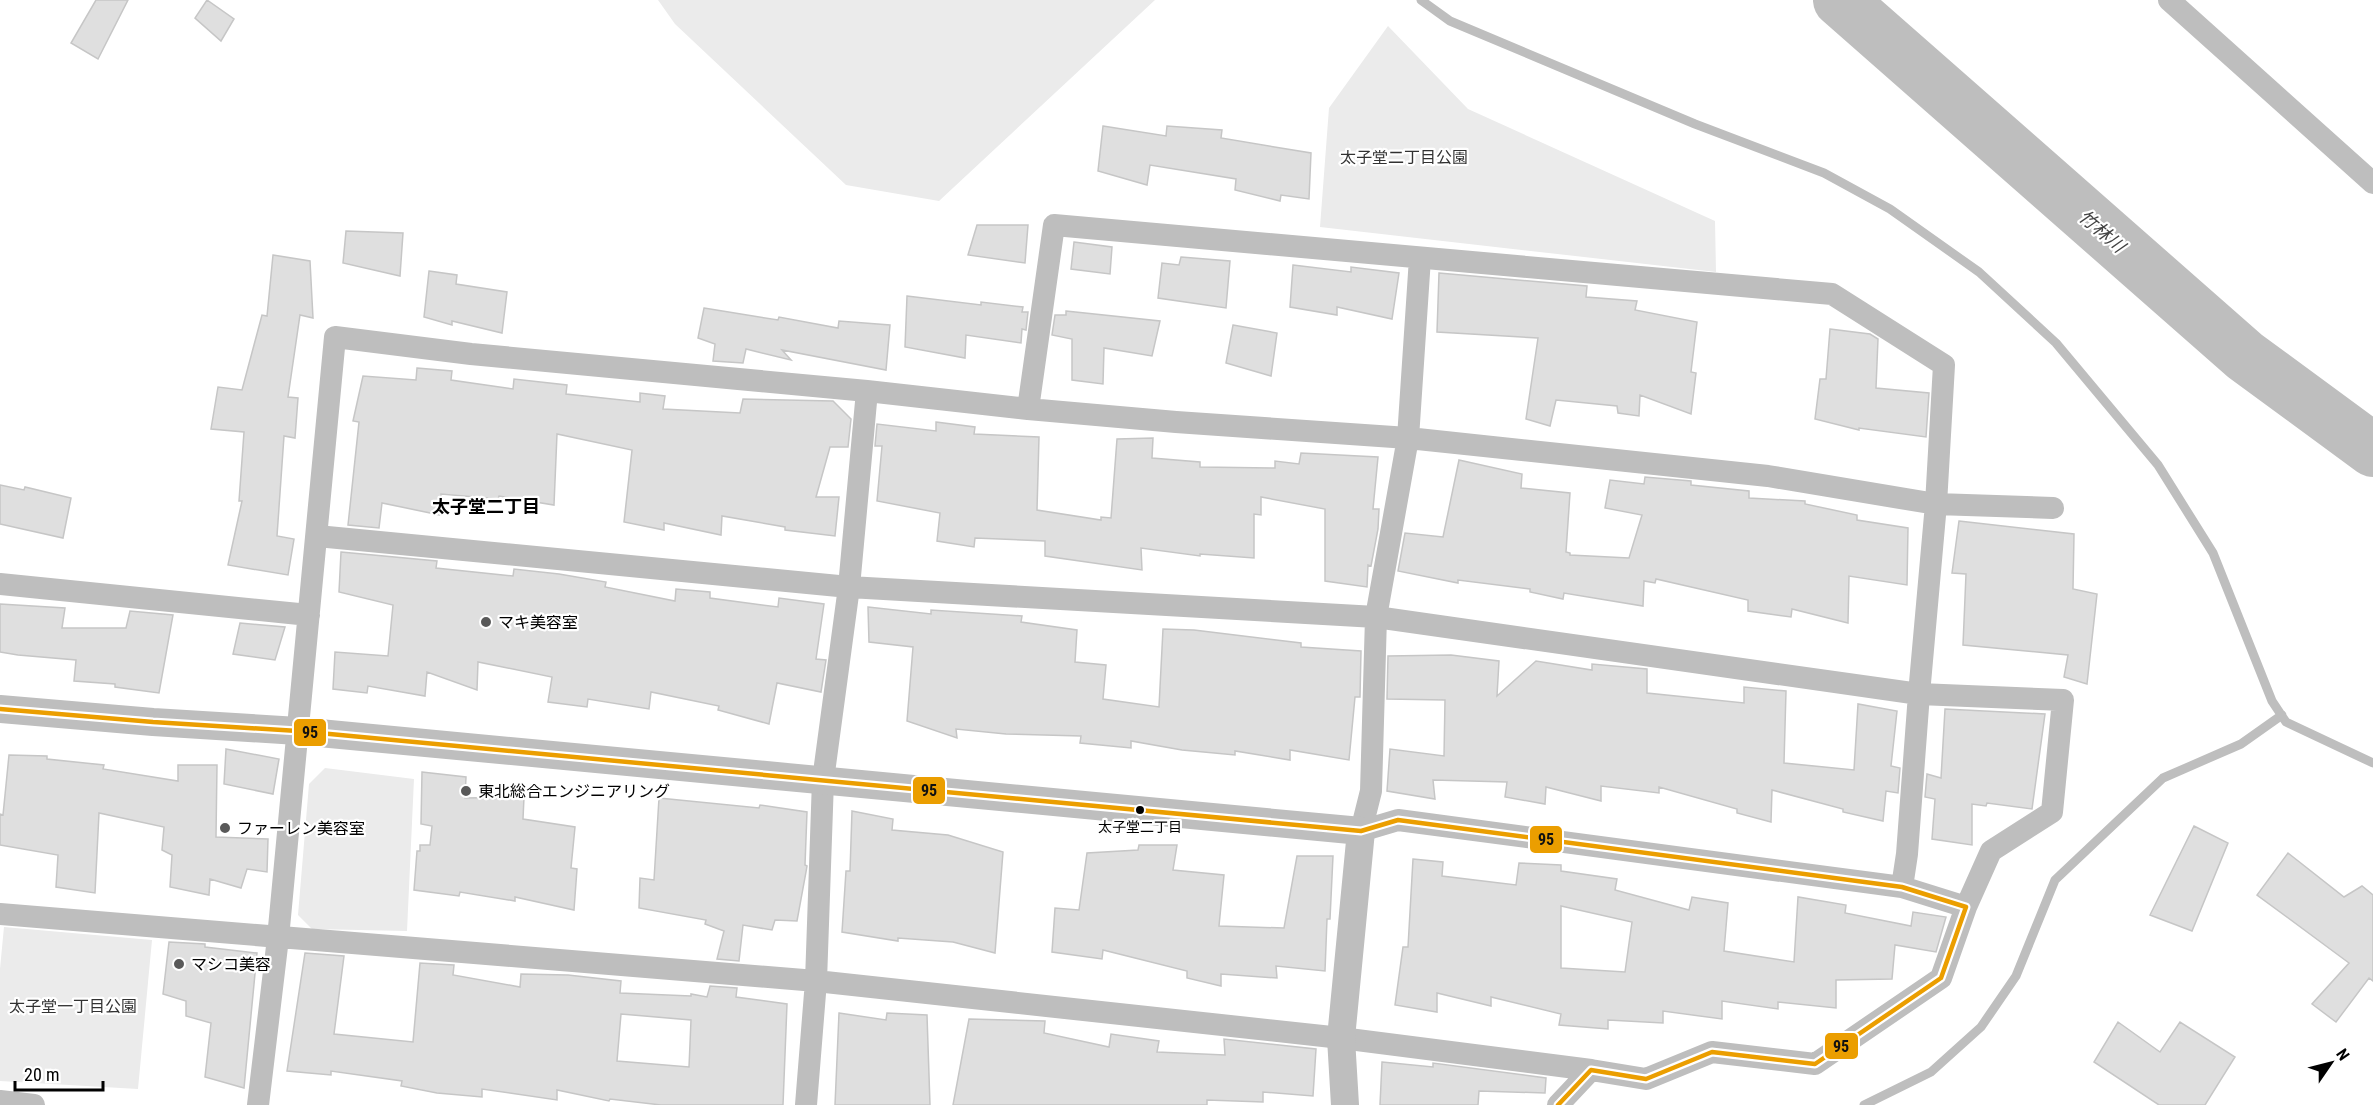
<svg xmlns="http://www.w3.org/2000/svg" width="2373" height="1105" viewBox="0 0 2373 1105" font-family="'Roboto Condensed','Noto Sans JP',sans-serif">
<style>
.green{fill:#ebebeb}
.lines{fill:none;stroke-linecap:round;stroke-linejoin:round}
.stream{stroke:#bebebe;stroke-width:9}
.river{stroke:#bebebe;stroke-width:54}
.building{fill:#dfdfdf;stroke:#c6c6c6;stroke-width:1.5;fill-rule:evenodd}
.minor{stroke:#bebebe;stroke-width:22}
.tertiary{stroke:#bebebe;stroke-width:28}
.bus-1-casing{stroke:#fff;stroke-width:9}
.bus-1{stroke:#eb9e00;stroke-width:4.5}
.poi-dot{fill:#595959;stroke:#fff;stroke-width:2}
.bus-dot{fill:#000;stroke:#fff;stroke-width:2}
.labels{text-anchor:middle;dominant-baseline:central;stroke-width:4.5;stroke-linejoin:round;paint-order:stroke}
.bus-label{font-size:14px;fill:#000;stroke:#fff}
.park-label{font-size:16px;fill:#323232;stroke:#fff}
.poi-label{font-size:16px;fill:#000;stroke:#fff;text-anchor:start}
.water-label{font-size:18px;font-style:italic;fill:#434343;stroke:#fff}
.neighbourhood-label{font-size:18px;font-weight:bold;fill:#000;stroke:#fff}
.line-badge{stroke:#fff;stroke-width:2}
.pale-badge-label{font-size:16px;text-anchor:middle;font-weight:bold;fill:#111}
</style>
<rect width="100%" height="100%" fill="#fff"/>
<path class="green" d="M 658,0 L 1155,0 L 939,201 L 846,185 L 675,24 Z
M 1388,26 L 1468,109 L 1715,221 L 1716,272 L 1320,227 L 1329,108 Z
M 325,768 L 414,779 L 407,931 L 312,929 L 298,915 L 309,784 Z
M 4,927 L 152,940 L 138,1089 L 0,1081 L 0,969 Z"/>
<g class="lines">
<path class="stream" d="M 1421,0 L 1450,21 L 1695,124 L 1824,173 L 1890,209 L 1979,272 L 2056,343 L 2158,465 L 2213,553 L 2272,701 L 2286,722 L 2373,763
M 1864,1105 L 1931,1072 L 1981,1027 L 2016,976 L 2055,880 L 2163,778 L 2241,744 L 2282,715"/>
<path class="river" d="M 1840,0 L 2245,356 L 2373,450"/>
</g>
<path class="building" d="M 96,0 L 128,0 L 98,59 L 71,43 Z
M 207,0 L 234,19 L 221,41 L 195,18 Z
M 1103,126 L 1166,136 L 1167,126 L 1222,130 L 1221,138 L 1311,153 L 1309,199 L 1281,195 L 1280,201 L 1235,190 L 1236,179 L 1150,165 L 1147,185 L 1098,171 Z
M 977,225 L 1028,225 L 1025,263 L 968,255 Z
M 346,231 L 403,233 L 400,276 L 343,263 Z
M 1074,242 L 1112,247 L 1110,274 L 1071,269 Z
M 273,255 L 310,261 L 313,318 L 300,315 L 288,397 L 298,398 L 295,438 L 284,436 L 277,536 L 294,539 L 288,575 L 228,565 L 242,501 L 239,501 L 244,432 L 211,429 L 218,387 L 242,390 L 262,315 L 267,316 Z
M 1181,257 L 1230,261 L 1226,308 L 1158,298 L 1162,263 L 1179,265 Z
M 1293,265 L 1351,272 L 1351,267 L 1399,273 L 1392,319 L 1337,307 L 1337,315 L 1290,307 Z
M 429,271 L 457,275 L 456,284 L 507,292 L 502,333 L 452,321 L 452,325 L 424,317 Z
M 1439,273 L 1587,286 L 1586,297 L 1637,301 L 1635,310 L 1697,322 L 1691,372 L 1696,373 L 1691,414 L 1640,395 L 1639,416 L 1618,413 L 1617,406 L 1556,400 L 1550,426 L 1526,419 L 1538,338 L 1437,332 Z
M 907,296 L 981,305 L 981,302 L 1023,307 L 1022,312 L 1028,312 L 1026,330 L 1022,329 L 1021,343 L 966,335 L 965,358 L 905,347 Z
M 704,308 L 778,320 L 779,317 L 838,328 L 839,321 L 890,325 L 886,370 L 782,350 L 791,360 L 746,349 L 743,363 L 713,361 L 715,344 L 698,338 Z
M 1066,311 L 1160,321 L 1152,356 L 1104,348 L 1103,384 L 1072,380 L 1072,339 L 1052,335 L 1055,315 L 1066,315 Z
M 1233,325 L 1277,333 L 1271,376 L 1226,363 Z
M 1830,329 L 1870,334 L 1878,339 L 1876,388 L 1929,393 L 1926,437 L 1859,428 L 1859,430 L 1815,419 L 1820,379 L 1826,379 Z
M 417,368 L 452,371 L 451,380 L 513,389 L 514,379 L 567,385 L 566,394 L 640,402 L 640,393 L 665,396 L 663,409 L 740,413 L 743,399 L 833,401 L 851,419 L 848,447 L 830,447 L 816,497 L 839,497 L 835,536 L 785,530 L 785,527 L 722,516 L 721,535 L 664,523 L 664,530 L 624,522 L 632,450 L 557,434 L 554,505 L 499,496 L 498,499 L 441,494 L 440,515 L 382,503 L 379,528 L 348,525 L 359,422 L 353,421 L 363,376 L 416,380 Z
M 936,422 L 975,427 L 974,434 L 1039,437 L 1037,510 L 1101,520 L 1101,517 L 1111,518 L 1117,439 L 1153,438 L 1152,458 L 1200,462 L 1200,467 L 1275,468 L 1275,461 L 1299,464 L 1301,453 L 1378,457 L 1373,509 L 1379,509 L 1378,529 L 1371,566 L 1368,565 L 1367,587 L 1325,581 L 1325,509 L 1261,497 L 1261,515 L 1254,514 L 1254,558 L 1200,554 L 1200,556 L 1141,548 L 1142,570 L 1045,556 L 1045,541 L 975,538 L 974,547 L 937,541 L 940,513 L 877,501 L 882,446 L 875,446 L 877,424 L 936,431 Z
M 1459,460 L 1522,474 L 1521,488 L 1570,493 L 1566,552 L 1570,553 L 1570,555 L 1629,558 L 1642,515 L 1605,508 L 1610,480 L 1644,484 L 1645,477 L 1691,481 L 1691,485 L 1749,491 L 1749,498 L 1805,501 L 1805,504 L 1857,515 L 1857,520 L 1908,528 L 1907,585 L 1849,576 L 1848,623 L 1792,609 L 1791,617 L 1748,611 L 1748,600 L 1656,579 L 1655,583 L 1644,581 L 1643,606 L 1564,593 L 1563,599 L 1530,592 L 1530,589 L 1458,580 L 1458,583 L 1398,571 L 1405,533 L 1443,537 Z
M 0,485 L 24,490 L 25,487 L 71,498 L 63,538 L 0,524 Z
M 1959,521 L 2074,534 L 2073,589 L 2097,594 L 2087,684 L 2064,677 L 2068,655 L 1963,645 L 1966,574 L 1952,573 Z
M 341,552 L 437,561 L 436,568 L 513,576 L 514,569 L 559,574 L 606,582 L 605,587 L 675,601 L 676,589 L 710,592 L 710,598 L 778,607 L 779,598 L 824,604 L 816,659 L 826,660 L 821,692 L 777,683 L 769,724 L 718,710 L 719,706 L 651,692 L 649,709 L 588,699 L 587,707 L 548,702 L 552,677 L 478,662 L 477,690 L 427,672 L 425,696 L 368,686 L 367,693 L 333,689 L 335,652 L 388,656 L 393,605 L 339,592 Z
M 0,604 L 65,608 L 62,628 L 126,628 L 130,611 L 173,615 L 159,693 L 115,687 L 115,684 L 74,681 L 76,660 L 18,655 L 0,652 Z
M 868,607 L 931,614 L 931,610 L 1022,616 L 1021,622 L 1077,630 L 1075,662 L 1106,665 L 1103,699 L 1159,707 L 1163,629 L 1194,630 L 1301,643 L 1301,647 L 1361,651 L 1360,697 L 1355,697 L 1349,760 L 1290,750 L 1290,760 L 1235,751 L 1235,755 L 1182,750 L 1131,741 L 1131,748 L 1080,743 L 1081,736 L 1006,734 L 956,729 L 957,738 L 907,721 L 913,647 L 869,642 Z
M 240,623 L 285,627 L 275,660 L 233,654 Z
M 1451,655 L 1499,661 L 1497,696 L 1536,661 L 1592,670 L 1592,664 L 1647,669 L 1647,693 L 1744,703 L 1744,687 L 1786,691 L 1784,763 L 1854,770 L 1858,704 L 1897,711 L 1891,766 L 1900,768 L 1898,793 L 1886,791 L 1883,821 L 1843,812 L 1843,809 L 1772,790 L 1771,822 L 1737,813 L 1737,809 L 1659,787 L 1659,793 L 1601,786 L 1601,801 L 1546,787 L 1545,804 L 1505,797 L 1507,782 L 1433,780 L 1435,799 L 1387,791 L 1390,749 L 1444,756 L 1445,700 L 1387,699 L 1388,656 Z
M 1945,709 L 2045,714 L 2032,809 L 1987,803 L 1986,806 L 1972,804 L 1972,845 L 1932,839 L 1935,799 L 1925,797 L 1927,774 L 1941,778 Z
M 226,749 L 279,759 L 273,794 L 224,784 Z
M 9,755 L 47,756 L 47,759 L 104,765 L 103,769 L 178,781 L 178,765 L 217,765 L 216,837 L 268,839 L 267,872 L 247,869 L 241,888 L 210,879 L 209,895 L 170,887 L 172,855 L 162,850 L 164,827 L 99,813 L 95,893 L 56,887 L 58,855 L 0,845 L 0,814 L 3,815 Z
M 422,772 L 466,777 L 465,798 L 524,797 L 523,819 L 575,827 L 571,868 L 577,869 L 574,910 L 515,897 L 515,901 L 460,892 L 459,896 L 414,890 L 417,851 L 420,851 L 420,845 L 430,845 L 432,826 L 421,824 Z
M 659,798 L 759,808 L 760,805 L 807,812 L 805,865 L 807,866 L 806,872 L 797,921 L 775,920 L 772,930 L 743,925 L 739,961 L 717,959 L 724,931 L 705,924 L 706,920 L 639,908 L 640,878 L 654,880 Z
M 852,811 L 893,819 L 892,830 L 948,835 L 1003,852 L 995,953 L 953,942 L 898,938 L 898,941 L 842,932 L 846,871 L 850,871 Z
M 2194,826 L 2228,843 L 2192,931 L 2150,915 Z
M 1139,845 L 1177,845 L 1173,870 L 1224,875 L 1219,926 L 1284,928 L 1297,856 L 1333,856 L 1330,919 L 1327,919 L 1325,971 L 1276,966 L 1277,978 L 1221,974 L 1221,986 L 1187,978 L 1187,971 L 1103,950 L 1102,959 L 1052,952 L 1055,908 L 1079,910 L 1087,853 L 1138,850 Z
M 2288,853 L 2344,897 L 2362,886 L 2373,895 L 2373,981 L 2369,978 L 2336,1022 L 2312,1004 L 2349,963 L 2257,895 Z
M 1413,859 L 1443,862 L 1442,876 L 1516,885 L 1519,863 L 1561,865 L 1561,871 L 1617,879 L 1615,890 L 1689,910 L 1692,897 L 1728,903 L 1724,951 L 1794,962 L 1798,897 L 1846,905 L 1845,913 L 1911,926 L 1913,912 L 1946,917 L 1936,952 L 1895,945 L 1892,979 L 1836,980 L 1836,1008 L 1778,1002 L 1778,1009 L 1722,1001 L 1722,1019 L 1663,1011 L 1663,1023 L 1608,1020 L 1608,1029 L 1559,1025 L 1561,1014 L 1491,997 L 1491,1006 L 1437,993 L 1437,1012 L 1395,1005 L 1403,947 L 1408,947 ZM 1561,906 L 1632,922 L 1625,972 L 1561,968 Z
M 169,942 L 205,944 L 205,947 L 257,953 L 244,1088 L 205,1077 L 211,1023 L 186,1016 L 186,1001 L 163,994 Z
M 305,953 L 344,956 L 334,1034 L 413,1042 L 420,963 L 454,965 L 453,975 L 520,987 L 521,974 L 568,975 L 621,981 L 620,993 L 691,996 L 691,994 L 707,997 L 710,986 L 737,988 L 736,997 L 787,1004 L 783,1105 L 661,1105 L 610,1099 L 609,1101 L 557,1090 L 557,1100 L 482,1089 L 482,1097 L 437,1093 L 401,1086 L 402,1081 L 331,1071 L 331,1075 L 287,1071 ZM 621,1014 L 691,1020 L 689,1067 L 617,1061 Z
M 839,1013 L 886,1020 L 887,1013 L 927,1015 L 930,1105 L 835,1105 Z
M 969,1019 L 1045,1021 L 1044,1033 L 1109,1047 L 1111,1034 L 1159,1041 L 1157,1052 L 1225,1055 L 1224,1039 L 1316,1049 L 1313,1096 L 1263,1092 L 1263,1102 L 1207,1100 L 1207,1105 L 953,1105 Z
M 2118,1022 L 2160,1052 L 2180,1022 L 2235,1057 L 2205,1105 L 2159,1105 L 2094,1062 Z
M 1382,1062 L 1433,1067 L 1433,1063 L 1546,1078 L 1545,1093 L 1479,1091 L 1478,1105 L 1380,1105 Z"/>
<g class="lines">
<path class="minor" d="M 2169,0 L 2373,183
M 1028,409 L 1054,225 L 1832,294 L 1944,365 L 1936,504 L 1919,694 L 1907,854 L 1902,887
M 317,536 L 849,587 L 1376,617 L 1919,694 L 2063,700 L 2052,812 L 1991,851 L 1966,907
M 0,584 L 309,615
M 1361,831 L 1398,820 L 1902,887 L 1966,907 L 1941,978 L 1815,1064 L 1712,1052 L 1646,1079 L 1591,1070 L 1558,1105
M 1361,831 L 1371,791 L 1376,617 L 1408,438 L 1420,258
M 0,914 L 816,981 L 1341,1038 L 1591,1070
M 0,1101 L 34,1105
M 258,1105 L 278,938 L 335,337 L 471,354 L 867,391 L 1028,409 L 1176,422 L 1408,438 L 1768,476 L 1936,504 L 2053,508
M 806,1105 L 816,981 L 823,780 L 849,587 L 867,391"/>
<path class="tertiary" d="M 0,709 L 153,722 L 298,731 L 1361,831 L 1341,1038 L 1345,1105"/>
<defs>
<path id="bus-1" d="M 0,709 L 153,722 L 298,731 L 1361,831 L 1398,820 L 1902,887 L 1966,907 L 1941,978 L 1815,1064 L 1712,1052 L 1646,1079 L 1591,1070 L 1558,1105"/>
</defs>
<use href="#bus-1" class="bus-1-casing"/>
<use href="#bus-1" class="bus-1"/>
</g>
<g class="poi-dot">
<circle cx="486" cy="622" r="6"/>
<circle cx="466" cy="791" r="6"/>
<circle cx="225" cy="828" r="6"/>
<circle cx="179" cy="964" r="6"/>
</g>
<circle class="bus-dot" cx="1140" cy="810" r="5"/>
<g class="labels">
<g class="bus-label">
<text x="1140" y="827">太子堂二丁目</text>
</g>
<g class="park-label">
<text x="1404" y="157">太子堂二丁目公園</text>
<text x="73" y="1006">太子堂一丁目公園</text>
</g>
<g class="poi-label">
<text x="498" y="622">マキ美容室</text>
<text x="478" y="791">東北総合エンジニアリング</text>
<text x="237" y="828">ファーレン美容室</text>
<text x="191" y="964">マシコ美容</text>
</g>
<g class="water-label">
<text transform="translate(2102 231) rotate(41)">竹林川</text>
</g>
<g class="neighbourhood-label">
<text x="486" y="506">太子堂二丁目</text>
</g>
</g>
<g class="line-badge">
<rect x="293" y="718" width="34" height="29" rx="6" fill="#eb9e00"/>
<rect x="912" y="776" width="34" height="29" rx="6" fill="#eb9e00"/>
<rect x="1529" y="825" width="34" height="29" rx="6" fill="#eb9e00"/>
<rect x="1824" y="1032" width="35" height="28" rx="6" fill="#eb9e00"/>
</g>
<g class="pale-badge-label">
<text x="310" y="738">95</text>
<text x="929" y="796">95</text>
<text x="1546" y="845">95</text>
<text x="1841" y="1052">95</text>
</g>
<g transform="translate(2331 1063) rotate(55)" stroke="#ffffff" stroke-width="4.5" paint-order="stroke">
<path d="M0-4.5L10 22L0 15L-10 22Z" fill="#000000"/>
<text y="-9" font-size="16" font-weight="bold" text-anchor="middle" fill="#000000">N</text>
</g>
<path d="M15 1081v9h88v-9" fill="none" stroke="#000000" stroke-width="3"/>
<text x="24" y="1081" font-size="18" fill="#000000" stroke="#ffffff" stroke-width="4.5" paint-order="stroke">20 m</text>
</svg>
